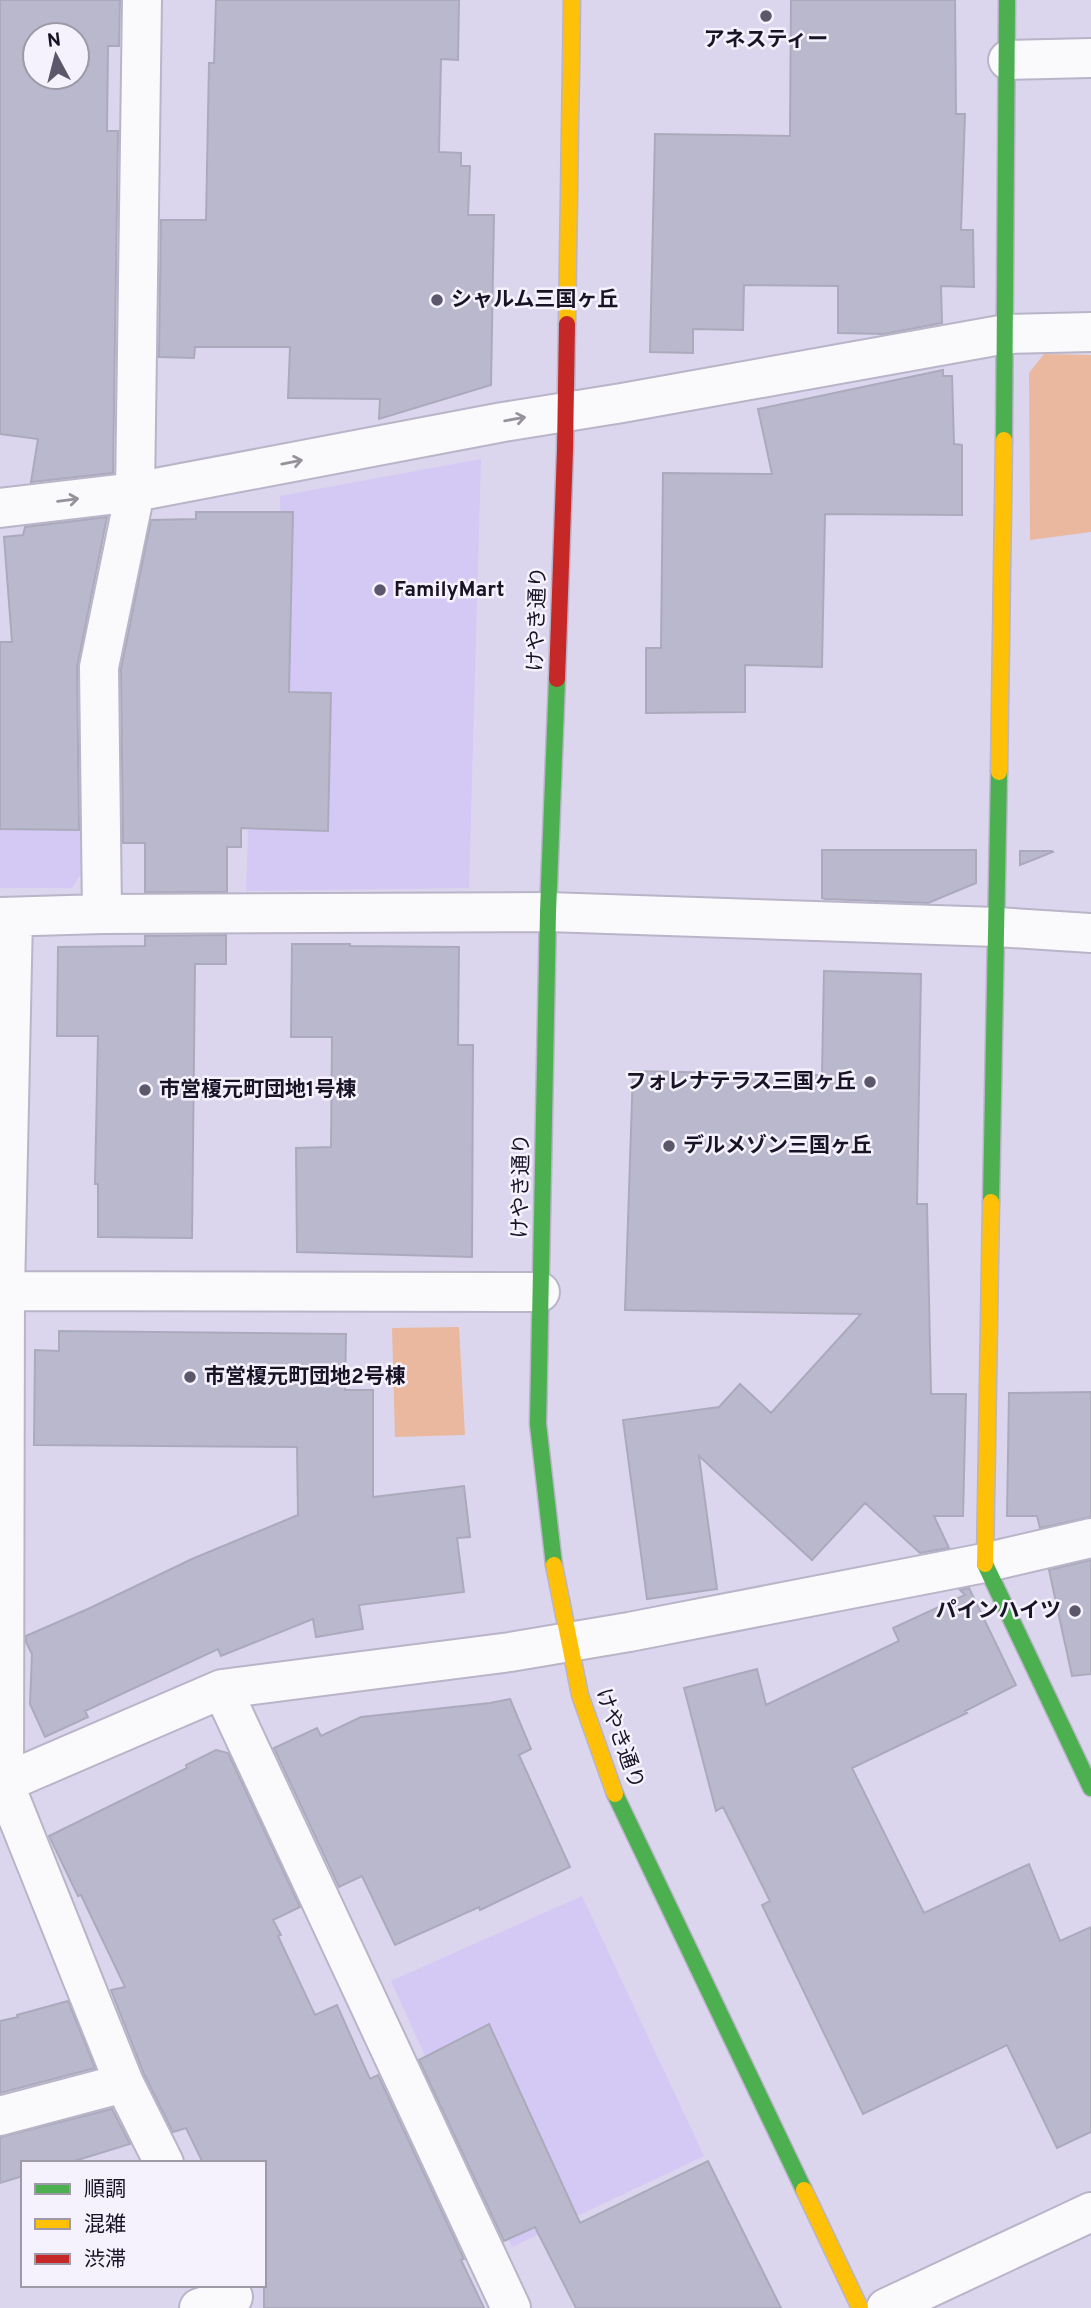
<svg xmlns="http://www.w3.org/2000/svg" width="1091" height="2308" viewBox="0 0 1091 2308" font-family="Overpass,'Noto Sans JP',sans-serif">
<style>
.built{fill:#d3c9f4}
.green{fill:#eab89e}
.building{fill:#b9b8cc;stroke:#abaabd;stroke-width:2;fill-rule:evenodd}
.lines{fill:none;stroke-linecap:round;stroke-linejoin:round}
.street-casing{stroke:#b9b4c8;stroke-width:42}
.fast-casing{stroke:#b9b4c8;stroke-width:19}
.slow-casing{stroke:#b9b4c8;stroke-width:19}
.jam-casing{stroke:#b9b4c8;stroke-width:19}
.street{stroke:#faf9fc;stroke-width:38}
.fast{stroke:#4caf50;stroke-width:16}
.slow{stroke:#ffc107;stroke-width:16}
.jam{stroke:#c62828;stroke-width:16}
.oneway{stroke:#95929c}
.poi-dot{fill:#5d576c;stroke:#f5f2fd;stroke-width:2.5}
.labels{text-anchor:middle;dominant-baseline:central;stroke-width:5;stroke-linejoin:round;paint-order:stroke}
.poi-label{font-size:21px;font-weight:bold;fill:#191326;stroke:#f5f2fd;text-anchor:start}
.street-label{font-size:21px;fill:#191326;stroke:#f5f2fd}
</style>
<rect width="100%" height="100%" fill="#dbd6ed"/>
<path class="built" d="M 481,459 L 469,888 L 246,891 L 253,685 L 284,685 L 280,496 Z
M 0,726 L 86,728 L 89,861 L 72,888 L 0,888 Z
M 582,1896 L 704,2156 L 512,2247 L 391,1981 Z"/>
<path class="green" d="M 1044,354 L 1091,355 L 1091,532 L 1030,540 L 1029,373 Z
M 459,1327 L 465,1435 L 395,1437 L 392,1328 Z"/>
<path class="building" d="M 0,0 L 120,0 L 119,46 L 108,46 L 107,131 L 118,131 L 113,473 L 31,482 L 38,439 L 0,434 ZM 35,35 L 77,35 L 77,77 L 35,77 Z
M 216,0 L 459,0 L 458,60 L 441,59 L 439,152 L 461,153 L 461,166 L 470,166 L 468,215 L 494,215 L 491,385 L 379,419 L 380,399 L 288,398 L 290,347 L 195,347 L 194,358 L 159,357 L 161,220 L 206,220 L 209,63 L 214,63 Z
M 791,0 L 955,0 L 956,114 L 965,114 L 961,230 L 973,230 L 974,287 L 941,286 L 942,323 L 884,334 L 838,333 L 838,286 L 744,285 L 743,330 L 693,329 L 693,353 L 650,352 L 655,134 L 790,136 Z
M 943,370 L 943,376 L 952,376 L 954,444 L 962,445 L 962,515 L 825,514 L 822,667 L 745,665 L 745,712 L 646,713 L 646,648 L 661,648 L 663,473 L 772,474 L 758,409 Z
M 196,512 L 293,512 L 289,692 L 331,693 L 328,831 L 241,828 L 241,847 L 227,847 L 227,892 L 145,892 L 145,843 L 123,843 L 121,669 L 151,520 L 196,519 Z
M 107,517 L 77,667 L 79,830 L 0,829 L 0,642 L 12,642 L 4,537 L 23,535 L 25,527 Z
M 822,850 L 976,850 L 976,883 L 928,903 L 825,899 L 822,898 Z
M 1020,851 L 1052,851 L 1053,852 L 1020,865 Z
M 226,935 L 226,964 L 195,964 L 192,1238 L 98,1237 L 98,1184 L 95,1184 L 98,1036 L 57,1036 L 58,947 L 145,946 L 145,936 Z
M 292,944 L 350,944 L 350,946 L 459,947 L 458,1045 L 473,1045 L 472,1257 L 297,1252 L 296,1148 L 331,1147 L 332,1037 L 291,1037 Z
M 824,971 L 921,974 L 917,1204 L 927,1204 L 931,1394 L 966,1394 L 963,1516 L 934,1516 L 949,1548 L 920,1553 L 865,1503 L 812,1560 L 699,1456 L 717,1589 L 647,1599 L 623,1420 L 719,1407 L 740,1384 L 771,1413 L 861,1314 L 625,1310 L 633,1071 L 822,1075 Z
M 59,1331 L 346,1334 L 345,1390 L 373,1390 L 373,1497 L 464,1486 L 470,1537 L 457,1538 L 464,1592 L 359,1605 L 363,1629 L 316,1637 L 313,1619 L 221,1656 L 218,1649 L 85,1711 L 88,1717 L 45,1737 L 30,1704 L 32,1654 L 26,1642 L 26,1636 L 90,1608 L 192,1559 L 298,1515 L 297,1447 L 34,1445 L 35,1350 L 59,1351 Z
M 1091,1392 L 1091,1517 L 1040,1528 L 1037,1516 L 1007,1516 L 1009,1393 Z
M 1091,1560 L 1091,1674 L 1072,1676 L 1049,1570 Z
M 969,1588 L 1016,1685 L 965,1711 L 967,1713 L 852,1768 L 924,1913 L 1029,1864 L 1060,1941 L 1091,1927 L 1091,2132 L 1057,2148 L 1007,2045 L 863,2114 L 762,1905 L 770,1901 L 723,1807 L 716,1811 L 684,1688 L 757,1669 L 766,1705 L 899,1641 L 893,1628 L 965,1595 L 960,1590 Z
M 510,1699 L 531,1749 L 519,1755 L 570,1867 L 480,1910 L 479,1907 L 395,1945 L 362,1876 L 339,1887 L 274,1748 L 317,1728 L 321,1736 L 361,1717 L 490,1703 Z
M 216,1750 L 228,1753 L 300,1907 L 273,1920 L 281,1935 L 278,1936 L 315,2015 L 337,2005 L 370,2079 L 378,2075 L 464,2259 L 461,2260 L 484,2308 L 264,2308 L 264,2163 L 203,2163 L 186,2128 L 173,2132 L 144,2074 L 111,1990 L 125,1987 L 81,1895 L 78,1896 L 49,1836 L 187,1768 L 186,1765 Z
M 68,2001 L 95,2068 L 0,2093 L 0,2021 L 18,2017 L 17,2015 Z
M 489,2024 L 580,2223 L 708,2161 L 781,2308 L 576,2308 L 535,2227 L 504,2241 L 419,2060 Z
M 112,2109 L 130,2144 L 68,2163 L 23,2163 L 23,2176 L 0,2183 L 0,2137 Z"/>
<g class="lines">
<defs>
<path id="street" d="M 1008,60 L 1091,58
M 0,508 L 135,492 L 503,422 L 622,403 L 1006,334 L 1091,332
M 102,914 L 99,667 L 135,492 L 142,0
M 0,917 L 102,914 L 548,912 L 997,927 L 1091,933
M 0,1291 L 540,1292
M 222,1689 L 510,1652 L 629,1632 L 984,1563 L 1091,1538
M 4,1783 L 5,1292 L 13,917
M 0,2116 L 124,2083
M 164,2163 L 124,2083 L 4,1783 L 222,1689 L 511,2308
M 199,2308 L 233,2297 L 227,2285
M 886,2308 L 1091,2212"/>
<path id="fast" d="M 1004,440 L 1007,0
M 991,1202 L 999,772
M 985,1564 L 1091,1788
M 554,1565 L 538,1424 L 548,912 L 557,679
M 615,1794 L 804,2190"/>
<path id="slow" d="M 567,324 L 572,0
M 999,772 L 1004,440
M 985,1564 L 991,1202
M 554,1565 L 580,1695 L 615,1794
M 804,2190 L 860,2308"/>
<path id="jam" d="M 557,679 L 565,450 L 567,324"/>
</defs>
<use href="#street" class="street-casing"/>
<use href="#fast" class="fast-casing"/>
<use href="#slow" class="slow-casing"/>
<use href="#jam" class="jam-casing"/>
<use href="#street" class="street"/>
<use href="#fast" class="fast"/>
<use href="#slow" class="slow"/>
<use href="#jam" class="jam"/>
</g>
<defs><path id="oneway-shaft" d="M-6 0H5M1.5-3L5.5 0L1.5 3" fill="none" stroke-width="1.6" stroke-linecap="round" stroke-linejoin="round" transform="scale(1.75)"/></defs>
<g class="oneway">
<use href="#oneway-shaft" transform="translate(515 419) rotate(-10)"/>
<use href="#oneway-shaft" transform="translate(292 462) rotate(-11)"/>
<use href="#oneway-shaft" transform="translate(68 500) rotate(-7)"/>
</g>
<g class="poi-dot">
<circle cx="766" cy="16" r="7"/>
<circle cx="437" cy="300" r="7"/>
<circle cx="380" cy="590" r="7"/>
<circle cx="870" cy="1082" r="7"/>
<circle cx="145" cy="1090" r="7"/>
<circle cx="669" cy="1146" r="7"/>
<circle cx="190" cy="1377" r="7"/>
<circle cx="1075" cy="1611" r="7"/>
</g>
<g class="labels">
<g class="poi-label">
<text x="766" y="40" text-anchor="middle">アネスティー</text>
<text x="451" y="300">シャルム三国ヶ丘</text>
<text x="394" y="590">FamilyMart</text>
<text x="856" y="1082" text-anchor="end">フォレナテラス三国ヶ丘</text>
<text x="159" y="1090">市営榎元町団地1号棟</text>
<text x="683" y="1146">デルメゾン三国ヶ丘</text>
<text x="204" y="1377">市営榎元町団地2号棟</text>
<text x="1061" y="1611" text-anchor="end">パインハイツ</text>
</g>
<g class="street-label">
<text transform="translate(538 619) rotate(-88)">けやき通り</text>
<text transform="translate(522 1186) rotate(-89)">けやき通り</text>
<text transform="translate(619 1739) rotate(70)">けやき通り</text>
</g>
</g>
<rect x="21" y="2161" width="245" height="126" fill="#f5f2fd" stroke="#9d99a7" stroke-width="2"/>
<rect x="35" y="2184" width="35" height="10" fill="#4caf50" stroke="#9d99a7" stroke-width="2"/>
<text x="84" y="2196" font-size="21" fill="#191326">順調</text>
<rect x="35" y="2219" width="35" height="10" fill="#ffc107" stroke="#9d99a7" stroke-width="2"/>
<text x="84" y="2231" font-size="21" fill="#191326">混雑</text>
<rect x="35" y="2254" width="35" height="10" fill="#c62828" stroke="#9d99a7" stroke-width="2"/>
<text x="84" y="2266" font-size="21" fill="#191326">渋滞</text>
<g transform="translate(56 56) rotate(353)"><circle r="33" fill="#f5f2fd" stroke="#9d99a7" stroke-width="2"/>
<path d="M0-5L12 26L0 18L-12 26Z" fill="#5d576c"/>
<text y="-10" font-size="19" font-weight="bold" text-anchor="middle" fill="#191326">N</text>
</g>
</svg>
